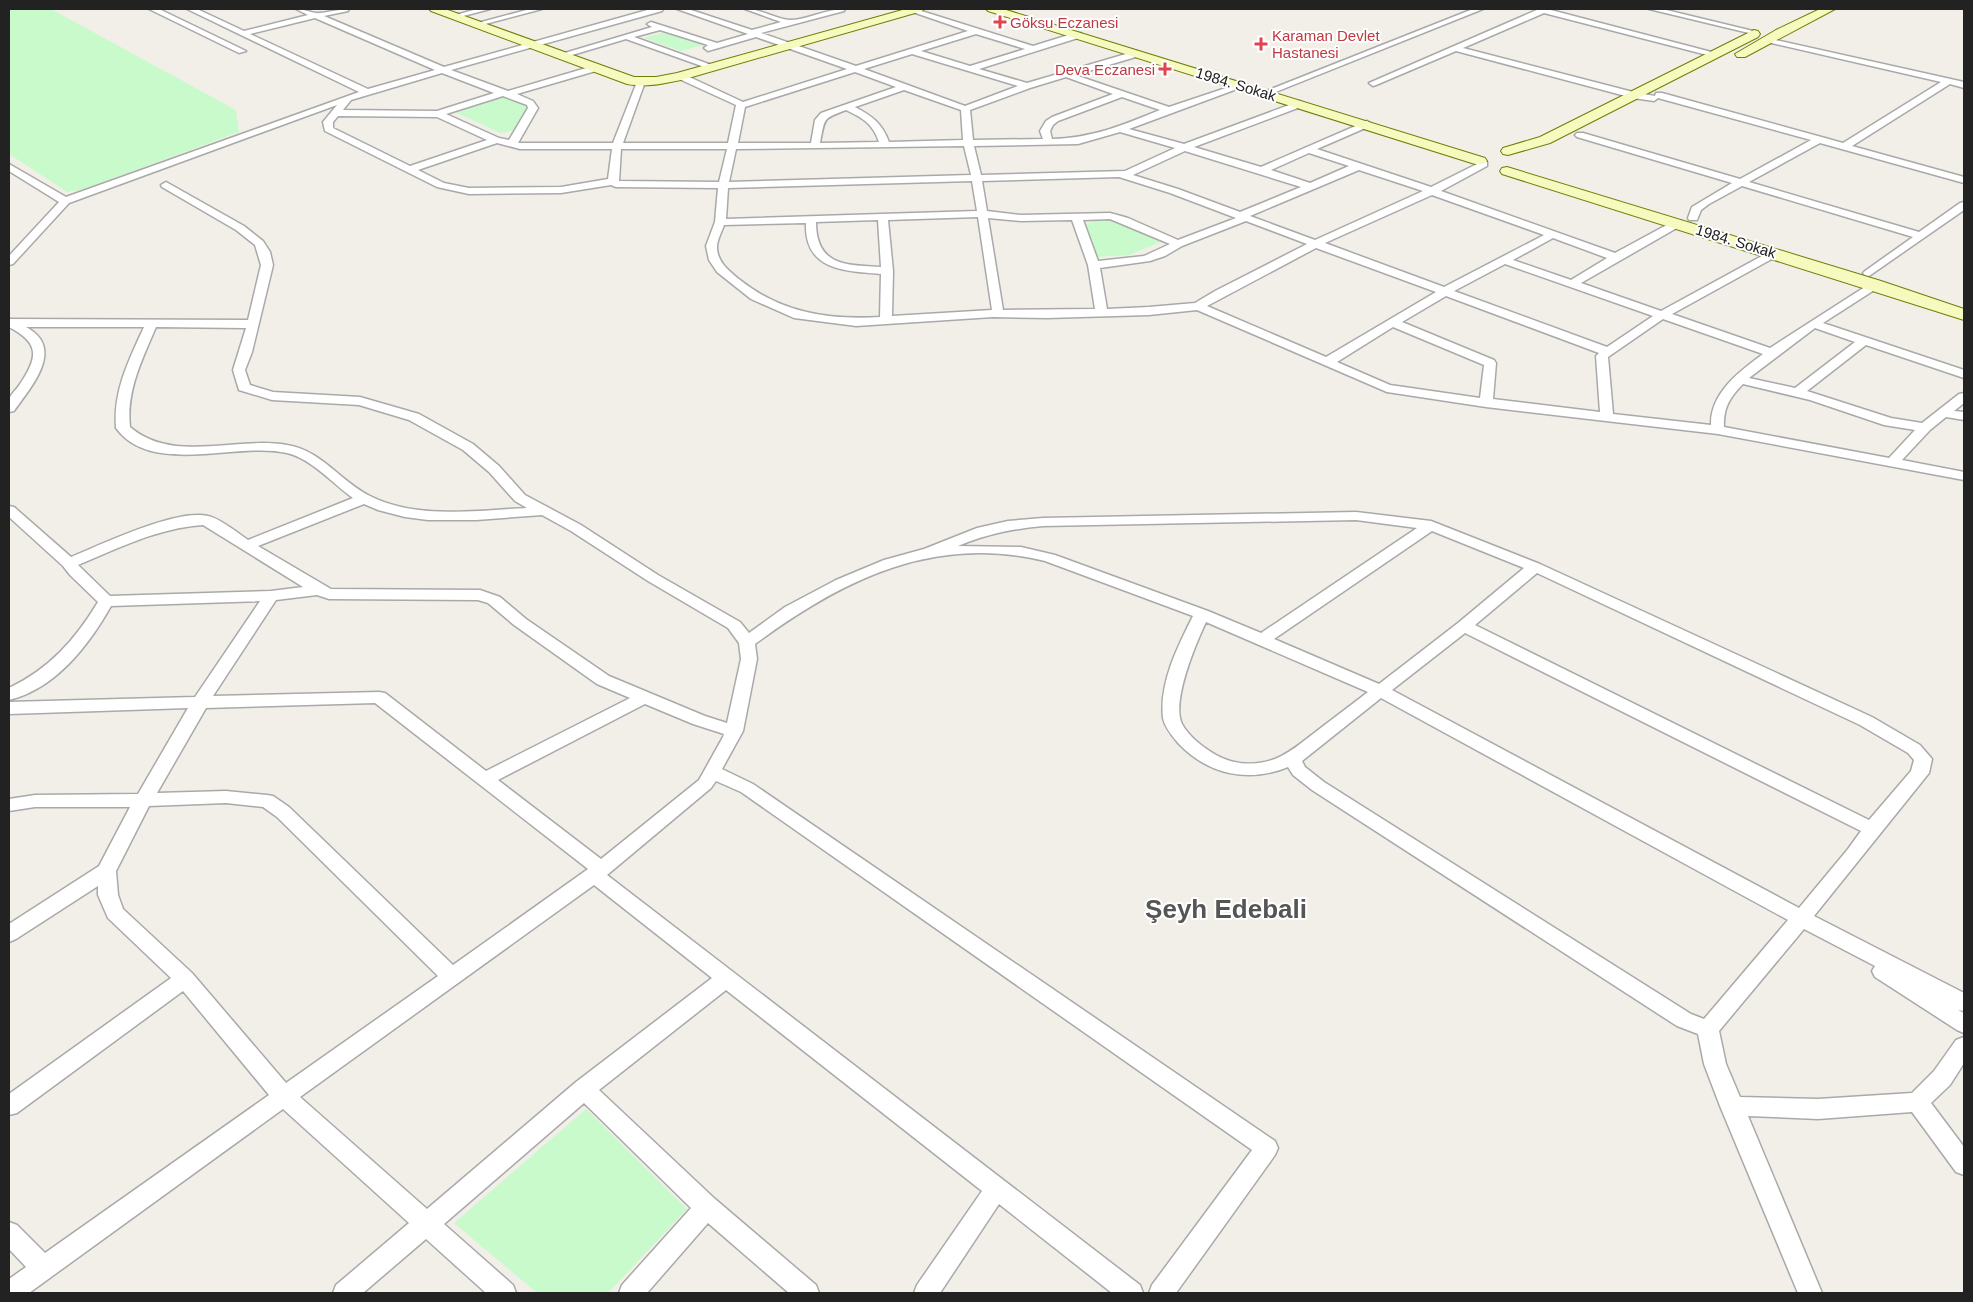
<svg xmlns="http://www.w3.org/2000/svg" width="1973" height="1302" viewBox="0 0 1973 1302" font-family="Helvetica,sans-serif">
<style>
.park{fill:#c8facc}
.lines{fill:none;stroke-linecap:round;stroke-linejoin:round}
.street-casing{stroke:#a9a9a9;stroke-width:3}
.secondary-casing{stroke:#707d05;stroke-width:2}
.street{fill:#fff;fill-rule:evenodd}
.secondary{fill:#f7fabf;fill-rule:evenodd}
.health-dot{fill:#e0444e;stroke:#fff;stroke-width:2}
.labels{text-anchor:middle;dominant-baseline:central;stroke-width:4;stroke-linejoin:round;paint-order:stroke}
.far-health-label{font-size:15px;fill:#be3a42;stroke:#fff;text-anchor:start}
.far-street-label{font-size:15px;fill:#222;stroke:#fff}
.near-district-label{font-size:26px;font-weight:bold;fill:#555;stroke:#fff}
</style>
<rect width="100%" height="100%" fill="#f2efe9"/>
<path class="park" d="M 9,9 L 51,9 L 236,110 L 239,132 L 84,189 L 67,192 L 9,154 Z
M 665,32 L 701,44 L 703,45 L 681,51 L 644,38 Z
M 500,96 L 508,96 L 528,105 L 516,130 L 500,133 L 453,111 Z
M 1111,217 L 1166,240 L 1129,255 L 1096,257 L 1085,225 L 1097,219 Z
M 586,1109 L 687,1209 L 608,1293 L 537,1293 L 454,1223 Z"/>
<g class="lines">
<defs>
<path id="street" d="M 149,9 L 159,9 L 246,51 L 239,53 Z
M 187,9 L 197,9 L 244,31 L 308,15 L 296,9 C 304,9 309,12 316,13 C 321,14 340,9 349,9 L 348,11 L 324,16 L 444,67 L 651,9 L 663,9 L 662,11 L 451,70 L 508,91 L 593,66 L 599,66 L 599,70 L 517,94 L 533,101 L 538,108 L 518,143 L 613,143 L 637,82 L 641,79 L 645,82 L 623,143 L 728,143 L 736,105 L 677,78 L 677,74 L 683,74 L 743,102 L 847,69 L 756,37 L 708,51 L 704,48 L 708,45 L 660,30 L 634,37 L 717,67 L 710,69 L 626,39 L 562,58 L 558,55 L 652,27 L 647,24 L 651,22 L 717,43 L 748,34 L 677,9 L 688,9 L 752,30 L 781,22 L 745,9 C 762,9 778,20 791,20 C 807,20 825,9 845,9 L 844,11 L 761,33 L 856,66 L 968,31 L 904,9 L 915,9 L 1033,46 L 1075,33 L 1081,33 L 1081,37 L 979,69 L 1027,83 L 1136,51 L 1139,52 L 1139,56 L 1075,75 L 1169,107 L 1241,83 L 1245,86 L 1129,129 L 1184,144 L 1300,101 L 1305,104 L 1303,106 L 1194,147 L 1261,167 L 1367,121 L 1372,124 L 1370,126 L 1317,149 L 1431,187 L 1481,162 L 1487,162 L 1487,166 L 1441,191 L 1615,253 L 1674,221 L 1682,221 L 1683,223 L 1682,225 L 1581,283 L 1661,311 L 1771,251 L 1779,251 L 1781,253 L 1779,255 L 1672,314 L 1770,348 L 1871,283 L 1879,283 L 1881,285 L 1879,287 L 1823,323 L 1964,370 L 1964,378 L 1866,345 L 1807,391 L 1891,418 L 1922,423 L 1959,394 L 1964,393 L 1964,403 L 1954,411 L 1964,412 L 1964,420 L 1946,417 L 1930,430 L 1902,460 L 1964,472 L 1964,480 L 1718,434 L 1486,407 L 1387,392 L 1197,310 L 1149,315 L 1047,318 L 993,317 L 856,326 L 794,318 L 751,299 L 717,272 L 709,260 L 706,246 L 715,222 L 718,188 L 616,187 L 611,185 L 561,193 L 469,194 L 437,187 L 325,131 L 323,122 L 337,105 L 69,203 L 13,264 L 9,265 L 9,256 L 59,202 L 9,171 L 9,164 L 66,197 L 359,92 ZM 315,18 L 435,70 L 368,89 L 250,34 ZM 976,34 L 1025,49 L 970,66 L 921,51 ZM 912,54 L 1018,86 L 965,106 L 864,69 ZM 855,72 L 896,87 L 821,113 L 815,120 L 811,143 L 738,143 L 745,107 ZM 442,73 L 494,93 L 437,111 L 343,110 L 351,100 ZM 1066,77 L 1113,94 L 1052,117 L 1046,121 L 1040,131 L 1043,139 L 973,140 L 970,110 L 1030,88 ZM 904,90 L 961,110 L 963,140 L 889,142 C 882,123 872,116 855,107 ZM 503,96 L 527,105 L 528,108 L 509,140 L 499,138 L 446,114 ZM 1122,97 L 1160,110 C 1123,125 1093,138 1052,139 L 1050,131 L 1053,125 L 1058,121 ZM 846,110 C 863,118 873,124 879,142 L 820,143 C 825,118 822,119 846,110 ZM 338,116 L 437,117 L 487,140 L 410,166 L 333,128 L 333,122 ZM 1120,132 L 1175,148 L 1125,171 L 981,175 L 974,146 L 1078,144 ZM 497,143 L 520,149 L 612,149 L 608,179 L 561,187 L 469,188 L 444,183 L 418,170 ZM 964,146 L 971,175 L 729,182 L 736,149 ZM 621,149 L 727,149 L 719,182 L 619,181 ZM 1185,151 L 1301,187 L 1240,212 L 1178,189 L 1133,175 ZM 1309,153 L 1349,166 L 1310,183 L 1271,170 ZM 1359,170 L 1423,191 L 1315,240 L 1250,216 ZM 1119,177 L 1170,193 L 1236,218 L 1178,240 L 1128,218 L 1110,213 L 1021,215 L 987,211 L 982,181 ZM 972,181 L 977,211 L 726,219 L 728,188 ZM 1432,195 L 1544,235 L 1444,287 L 1325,243 ZM 978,217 L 992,310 L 892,316 L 893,271 L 888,220 ZM 988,218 L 1021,221 L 1072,220 L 1088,265 L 1095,309 L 1003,310 ZM 1110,219 L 1170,244 L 1144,256 L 1098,261 L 1083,220 ZM 878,220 L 881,267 C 846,265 816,266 816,222 ZM 1246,221 L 1307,244 L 1215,291 L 1195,303 L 1149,307 L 1107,309 L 1100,268 L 1150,261 L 1165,256 L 1182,246 ZM 806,223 C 804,270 844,271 881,274 L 880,317 C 828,320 782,313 740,280 C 729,271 717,262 717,247 C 717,240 722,231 724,225 ZM 1553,238 L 1607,258 L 1571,280 L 1513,260 ZM 1316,248 L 1436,292 L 1326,357 L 1207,306 ZM 1505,264 L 1653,316 L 1607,347 L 1454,291 ZM 1446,296 L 1599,353 L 1596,356 L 1600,412 L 1493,399 L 1496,363 L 1494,360 L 1402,322 ZM 1663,319 L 1763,354 C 1740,371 1710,393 1711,425 L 1613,414 L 1608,357 ZM 1393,327 L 1484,365 L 1480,398 L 1390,385 L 1337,362 ZM 1815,328 L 1855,342 L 1795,388 L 1749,378 ZM 1743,384 L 1810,400 L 1884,425 L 1915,430 L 1889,458 L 1724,427 C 1723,408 1730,397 1743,384 Z
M 477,9 L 490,9 L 456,18 L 452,16 Z
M 530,9 L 542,9 L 478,26 L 474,24 Z
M 1473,9 L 1483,9 L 1268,95 L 1265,96 L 1261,93 Z
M 1539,9 L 1547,9 L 1719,54 L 1715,57 L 1544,13 L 1463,48 L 1633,92 L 1655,96 L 1656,93 L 1662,93 L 1843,143 L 1941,82 L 1767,42 L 1767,38 L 1964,82 L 1964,88 L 1950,84 L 1852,146 L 1964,177 L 1964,183 L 1820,143 L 1749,182 L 1919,232 L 1960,203 L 1964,202 L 1964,210 L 1869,276 L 1865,275 L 1863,273 L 1865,271 L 1913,237 L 1742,186 L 1709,204 L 1701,210 L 1697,220 L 1689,220 L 1688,218 L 1692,207 L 1732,183 L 1577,137 L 1575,135 L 1577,133 L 1583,133 L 1740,179 L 1811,140 L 1658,98 L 1654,101 L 1633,98 L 1456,51 L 1376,85 L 1373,86 L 1369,83 Z
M 1649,9 L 1662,9 L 1753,31 L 1749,33 Z
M 166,182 L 244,226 L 263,241 L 270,252 L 273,265 L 252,352 L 245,370 L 250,385 L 273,392 L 360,397 L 419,414 L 473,444 L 499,466 L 525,495 L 581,525 L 658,575 L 740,622 L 749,633 L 785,607 L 836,580 L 884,560 L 924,549 L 977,528 L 1008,521 L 1043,518 L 1356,512 L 1431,521 L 1540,564 L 1872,717 L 1920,745 L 1932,759 L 1929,773 L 1814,916 L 1964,993 L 1964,1011 L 1958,1010 L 1964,1013 L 1964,1033 L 1957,1030 L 1875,977 L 1872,971 L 1875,966 L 1804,929 L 1719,1031 L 1726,1064 L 1740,1097 L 1818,1099 L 1912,1093 L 1934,1071 L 1956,1040 L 1964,1037 L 1964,1063 L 1950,1085 L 1931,1103 L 1964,1147 L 1964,1175 L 1956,1172 L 1912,1112 L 1818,1119 L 1748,1116 L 1822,1293 L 1798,1293 L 1720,1106 L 1704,1064 L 1698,1034 L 1677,1026 L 1312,790 L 1293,775 L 1288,767 C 1249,783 1209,775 1179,744 C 1173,737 1165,728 1163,718 C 1159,683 1178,646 1193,616 L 1045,561 C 934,534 843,579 755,644 L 757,659 L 743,731 L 722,769 L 753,784 L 1275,1141 L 1278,1148 L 1275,1155 L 1176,1293 L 1149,1293 L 1152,1285 L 1252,1150 L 741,792 L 716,781 L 711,788 L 607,875 L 1140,1285 L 1143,1293 L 1112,1293 L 999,1204 L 940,1293 L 914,1293 L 917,1285 L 982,1191 L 726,990 L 599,1090 L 715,1199 L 816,1285 L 819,1293 L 789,1293 L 708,1223 L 647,1293 L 619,1293 L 622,1285 L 691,1208 L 584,1103 L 444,1224 L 513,1285 L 516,1293 L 486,1293 L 426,1239 L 363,1293 L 333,1293 L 336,1285 L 409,1223 L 283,1109 L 29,1293 L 9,1293 L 9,1279 L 26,1267 L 9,1249 L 9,1222 L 17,1225 L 45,1253 L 269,1095 L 183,991 L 17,1113 L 9,1115 L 9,1094 L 171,978 L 108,918 L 98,895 L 98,886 L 16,939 L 9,942 L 9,924 L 99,866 L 130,807 L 35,807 L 9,811 L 9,799 L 35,795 L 138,794 L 188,708 L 9,714 L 9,702 L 195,697 L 260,601 L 111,606 C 89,645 55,689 9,700 L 9,688 C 49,669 75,640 98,602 L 70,575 L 63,566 L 9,517 L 9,506 L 14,507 L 71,557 C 103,544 175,509 208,516 C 219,518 238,533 248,540 L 353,498 C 333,484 312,459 287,453 C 238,441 152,477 116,428 C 113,391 129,360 144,327 L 26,327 C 66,348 31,387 14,411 L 9,412 C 9,408 8,403 9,400 C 10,395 17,389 20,384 C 39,356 39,343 9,327 L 9,319 L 248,320 L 261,265 L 255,245 L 236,230 L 162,187 L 161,185 ZM 156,327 L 246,328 L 233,370 L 239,390 L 272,400 L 359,405 L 409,420 L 463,450 L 489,472 L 515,501 L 527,508 C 476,510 418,520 370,496 C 341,482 321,450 287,445 C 236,436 173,464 130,427 C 126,391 142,360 156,327 ZM 364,504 L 378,510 L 405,517 L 428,520 L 476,520 L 542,515 L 571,531 L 648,581 L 728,628 L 739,643 L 741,659 L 727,723 L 705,716 L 609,676 L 526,619 L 500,597 L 480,590 L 331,589 L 258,546 ZM 1356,520 L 1417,528 L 1261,633 L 1208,611 L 1055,555 L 1021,547 L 958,546 C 988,534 1011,529 1043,526 ZM 203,525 L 303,587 L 271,591 L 110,596 L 78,565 C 119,548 158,528 203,525 ZM 1432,531 L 1524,568 L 1458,623 L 1379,684 L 1274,639 ZM 1537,573 L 1860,725 L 1908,753 L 1914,760 L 1911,771 L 1869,820 L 1475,625 ZM 317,595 L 329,599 L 478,600 L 488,603 L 514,625 L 597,684 L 630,698 L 486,771 L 385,693 L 379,692 L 213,696 L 276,600 ZM 1206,622 L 1368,692 C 1350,706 1331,720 1313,734 C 1301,743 1290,753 1275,759 C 1255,766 1234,765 1216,755 C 1204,748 1189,737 1182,724 C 1171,702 1196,643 1206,622 ZM 1465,633 L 1861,831 L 1848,849 L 1799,908 L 1392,690 ZM 1381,698 L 1788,920 L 1704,1019 L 1691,1014 L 1324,782 L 1305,767 L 1302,761 ZM 375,703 L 588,869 L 453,965 L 289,807 L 273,796 L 267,795 L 226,791 L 157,793 L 206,708 ZM 645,704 L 693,724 L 724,734 L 723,737 L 699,780 L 601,859 L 498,780 ZM 226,803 L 263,807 L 277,817 L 438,976 L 286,1083 L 192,973 L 123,909 L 118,895 L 116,871 L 149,806 ZM 594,885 L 712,978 L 576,1082 L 427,1209 L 300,1097 Z"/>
<path id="secondary" d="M 429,9 L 445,9 L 634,77 L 656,77 L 677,73 L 906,9 L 924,9 L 922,11 L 685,79 C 667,83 646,88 627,84 L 431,11 Z
M 986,9 L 1003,9 L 1485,158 L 1487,161 L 1485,164 L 1475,164 L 988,11 Z
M 1820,9 L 1835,9 L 1745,57 L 1737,57 L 1735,54 L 1776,30 Z
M 1754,30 L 1758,31 L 1760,34 L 1758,37 L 1550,143 L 1508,155 L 1503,154 L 1501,151 L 1503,148 L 1540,137 Z
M 1507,167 L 1881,281 L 1964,309 L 1964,320 L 1502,174 L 1500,171 L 1502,168 Z"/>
</defs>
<use href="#street" class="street-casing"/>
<use href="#secondary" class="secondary-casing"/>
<use href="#street" class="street"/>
<use href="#secondary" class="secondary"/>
</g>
<g class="health-dot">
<path d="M997.5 14.5h5v5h5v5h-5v5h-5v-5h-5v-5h5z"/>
<path d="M1258.5 36.5h5v5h5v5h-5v5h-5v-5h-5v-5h5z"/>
<path d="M1162.5 61.5h5v5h5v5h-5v5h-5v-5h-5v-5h5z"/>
</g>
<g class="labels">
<g class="far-health-label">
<text x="1010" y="22">Göksu Eczanesi</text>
<text x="1272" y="35">Karaman Devlet<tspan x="1272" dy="17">Hastanesi</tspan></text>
<text x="1155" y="69" text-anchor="end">Deva Eczanesi</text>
</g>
<g class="far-street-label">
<text transform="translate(1236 84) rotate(17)">1984. Sokak</text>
<text transform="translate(1736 241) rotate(17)">1984. Sokak</text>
</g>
<g class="near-district-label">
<text x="1226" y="909">Şeyh Edebali</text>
</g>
</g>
<rect width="1973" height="1302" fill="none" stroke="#222222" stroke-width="20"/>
</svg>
